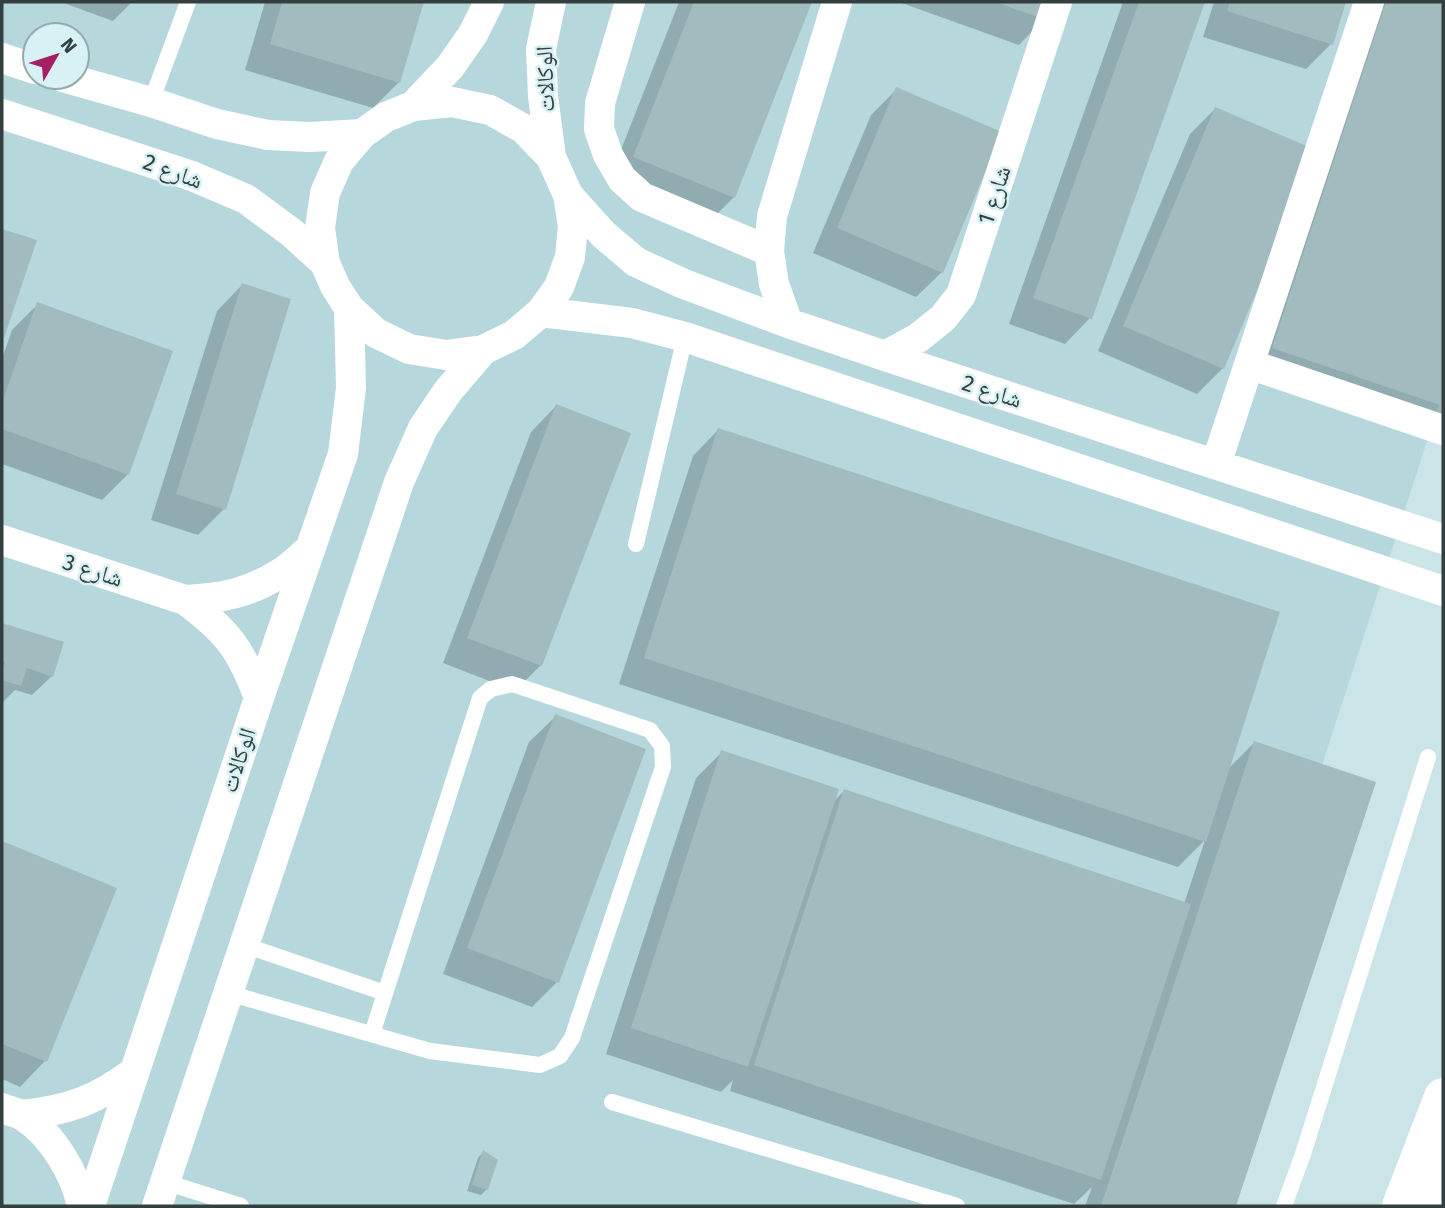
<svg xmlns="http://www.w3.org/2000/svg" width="1445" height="1208" viewBox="0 0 1445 1208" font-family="'Fira Sans','Noto Naskh Arabic',sans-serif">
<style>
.built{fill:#b6d8dc;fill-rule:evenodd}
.shadow{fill:#0003}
.building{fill:#a2bbbe}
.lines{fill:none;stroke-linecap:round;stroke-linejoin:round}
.lane{stroke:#fff;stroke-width:16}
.street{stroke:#fff;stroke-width:30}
.primary{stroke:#fff;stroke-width:38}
.highway{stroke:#fff;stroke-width:38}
.labels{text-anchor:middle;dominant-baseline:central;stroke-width:5;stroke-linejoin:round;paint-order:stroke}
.street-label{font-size:23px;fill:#343f40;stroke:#d7f1f4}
</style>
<rect width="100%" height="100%" fill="#cae4e7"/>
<path class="built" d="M 2,2 L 1443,2 L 1443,392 L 1179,1206 L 2,1206 ZM 35,35 L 77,35 L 77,77 L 35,77 Z"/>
<path class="shadow" d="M 61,2 L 132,2 L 113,21 Z
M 265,2 L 422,2 L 399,82 L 373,108 L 245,70 Z
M 679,2 L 810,2 L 734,197 L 708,223 L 608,183 Z
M 899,2 L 1050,2 L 1044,19 L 1019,45 Z
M 1123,2 L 1203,2 L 1090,318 L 1065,344 L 1009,324 Z
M 1214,2 L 1344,2 L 1331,44 L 1306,69 L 1203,37 Z
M 1370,2 L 1443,2 L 1443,439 L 1248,374 Z
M 897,89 L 942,272 L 916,297 L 813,253 L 871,115 Z
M 1215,109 L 1223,368 L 1197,394 L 1098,351 L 1190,134 Z
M 2,231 L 35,241 L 2,340 Z
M 242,285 L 224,509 L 198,535 L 151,520 L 217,311 Z
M 38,304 L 128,474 L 102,500 L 2,464 L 2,359 L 12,330 Z
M 556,406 L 541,665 L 515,691 L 443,663 L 531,432 Z
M 718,430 L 1227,770 L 1254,743 L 1374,783 L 1235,1206 L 1085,1206 L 1092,1187 L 1074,1204 L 730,1091 L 733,1080 L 721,1092 L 606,1054 L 696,778 L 722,752 L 832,803 L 844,791 L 1184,904 L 1205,840 L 1178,867 L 619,684 L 693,456 Z
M 2,625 L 62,644 L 52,676 L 32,695 L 15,690 L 2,703 Z
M 555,717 L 557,982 L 532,1007 L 443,974 L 529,742 Z
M 2,843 L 114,889 L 45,1061 L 20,1087 L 2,1079 Z
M 483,1152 L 487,1189 L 481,1195 L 467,1191 L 478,1158 Z"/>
<path class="building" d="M 282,2 L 424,2 L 400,83 L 270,44 Z
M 694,2 L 812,2 L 735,198 L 633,157 Z
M 996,2 L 1052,2 L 1046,20 Z
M 1139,2 L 1205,2 L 1092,319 L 1033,298 Z
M 1230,2 L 1346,2 L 1333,45 L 1227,11 Z
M 1386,2 L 1443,2 L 1443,406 L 1272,348 Z
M 896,87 L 1002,132 L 943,273 L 837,228 Z
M 1215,107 L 1316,150 L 1224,369 L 1123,326 Z
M 2,229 L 37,240 L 2,344 Z
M 242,283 L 291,299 L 226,510 L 176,494 Z
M 37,302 L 173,351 L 129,475 L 2,429 L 2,403 Z
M 556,404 L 631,433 L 542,666 L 467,638 Z
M 718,428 L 1280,612 L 1206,842 L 644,658 Z
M 2,623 L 64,642 L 53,677 L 27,668 L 21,686 L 2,680 L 2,673 L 5,662 L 2,661 Z
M 555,714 L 646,749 L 559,983 L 467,948 Z
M 1254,741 L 1376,782 L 1236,1206 L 1101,1206 Z
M 721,750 L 839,789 L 748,1067 L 631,1028 Z
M 844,789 L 1191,904 L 1101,1180 L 754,1065 Z
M 2,841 L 117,888 L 47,1062 L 2,1044 Z
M 483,1150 L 498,1160 L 488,1190 L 472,1185 Z"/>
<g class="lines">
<path class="lane" d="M 151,102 L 188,2
M 636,544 L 685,337
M 244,945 L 385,993
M 228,993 L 430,1051 L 540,1065 L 560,1056 L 572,1038 L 663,767 L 662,746 L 650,730 L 512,684 L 491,689 L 480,698 L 372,1034
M 612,1102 L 957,1206
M 165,1182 L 241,1206
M 1284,1206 L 1303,1154 L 1428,757"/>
<path class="street" d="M 630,2 L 600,103 L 599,129 L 608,155 L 622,179 L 642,197 L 769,251
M 2,58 L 35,69
M 63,77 L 151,102 L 217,124 L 268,135 L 310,137 L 362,134
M 413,106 L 450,67 L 473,34 L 489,2
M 2,114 L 192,176 L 246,199 L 292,233 L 325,263
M 551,157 L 543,96 L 541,49 L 551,2
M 568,195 L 604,235 L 636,262 L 684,284 L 788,323 L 885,356 L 1443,539
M 541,312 L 632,323 L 685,337 L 1443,591
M 788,323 L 774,284 L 769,251 L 772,216 L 837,2
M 885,356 L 918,338 L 943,318 L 961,295 L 1057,2
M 1249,364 L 1443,430
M 1216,464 L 1369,2
M 2,540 L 185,600 C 227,631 241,649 259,698
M 185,600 C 221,598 247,594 279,574 C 290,568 299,558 309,550
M 2,1108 C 8,1111 17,1112 23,1116 C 52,1134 75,1173 82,1206
M 22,1115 C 70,1110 96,1100 134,1072
M 90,1206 L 259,698 L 343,454 L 351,388 L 349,308 L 335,286 L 325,263 L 320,228 L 325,193 L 339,161 L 362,134 L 386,117 L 413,106 L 452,102 L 490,110 L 524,129 L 551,157 L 568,195 L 573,226 L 570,257 L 559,287 L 541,312 L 514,335 L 483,350 L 446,355 L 409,349 L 376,333 L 349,308
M 157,1206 L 399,482 L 423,428 L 448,391 L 483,350"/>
<path class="primary" d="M 1401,1206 L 1443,1097"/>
<path class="highway" d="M 1426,1206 L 1443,1125"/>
</g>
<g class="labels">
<g class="street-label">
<text transform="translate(545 79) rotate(-92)">الوكالات</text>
<text transform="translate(173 171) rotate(20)">شارع 2</text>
<text transform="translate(994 195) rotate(-72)">شارع 1</text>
<text transform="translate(992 391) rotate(18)">شارع 2</text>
<text transform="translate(93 570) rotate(18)">شارع 3</text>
<text transform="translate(238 760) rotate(-72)">الوكالات</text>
</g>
</g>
<rect width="1445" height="1208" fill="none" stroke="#343f40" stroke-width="7"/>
<g transform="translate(56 56) rotate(51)"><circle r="33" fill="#d7f1f4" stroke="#96aaac" stroke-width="2"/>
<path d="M0-5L12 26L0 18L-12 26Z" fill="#a71e65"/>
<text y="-10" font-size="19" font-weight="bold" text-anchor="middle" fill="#343f40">N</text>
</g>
</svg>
